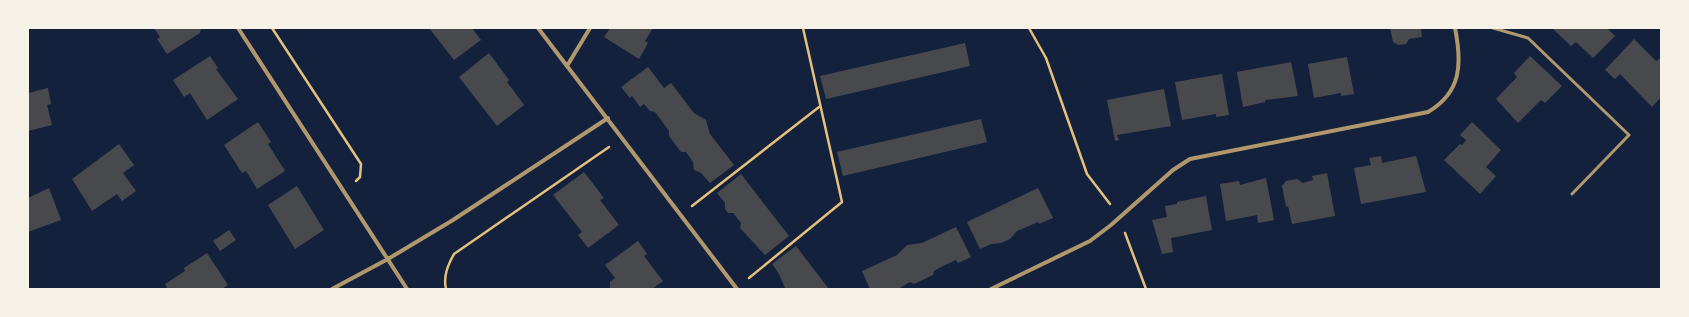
<svg xmlns="http://www.w3.org/2000/svg" width="1689" height="317" viewBox="0 0 1689 317" font-family="'Space Grotesk',sans-serif">
<style>
.building{fill:#48494c}
.lines{fill:none;stroke-linecap:round;stroke-linejoin:round}
.path{stroke:#e5c07b;stroke-width:2.5}
.service{stroke:#b1986c;stroke-width:3}
.minor{stroke:#b1986c;stroke-width:4}
</style>
<rect width="100%" height="100%" fill="#14213d"/>
<path class="building" d="M 154,28 L 201,28 L 200,33 L 167,54 L 157,39 L 160,37 Z
M 429,28 L 472,28 L 481,40 L 454,60 Z
M 610,28 L 653,28 L 645,41 L 648,43 L 639,59 L 604,37 Z
M 1390,28 L 1421,28 L 1422,37 L 1409,39 L 1406,44 L 1398,45 L 1393,42 Z
M 1552,28 L 1607,28 L 1615,36 L 1593,58 L 1576,42 L 1571,46 Z
M 1634,39 L 1656,61 L 1661,58 L 1661,97 L 1652,107 L 1620,74 L 1615,79 L 1605,70 Z
M 965,43 L 970,66 L 826,99 L 820,76 Z
M 489,53 L 509,80 L 507,82 L 524,105 L 497,126 L 459,77 Z
M 210,56 L 218,68 L 216,69 L 238,99 L 207,120 L 190,93 L 184,97 L 173,80 Z
M 1530,56 L 1562,86 L 1545,103 L 1541,100 L 1518,123 L 1496,99 L 1517,77 L 1514,73 Z
M 1347,57 L 1354,94 L 1341,96 L 1341,93 L 1314,98 L 1308,64 Z
M 1291,62 L 1298,96 L 1265,100 L 1265,102 L 1243,107 L 1237,72 Z
M 648,67 L 664,88 L 671,83 L 694,113 L 706,120 L 710,134 L 734,165 L 710,183 L 701,173 L 694,170 L 693,162 L 686,152 L 681,152 L 669,136 L 669,131 L 655,112 L 650,111 L 644,104 L 640,107 L 632,96 L 630,98 L 621,87 Z
M 1222,74 L 1229,115 L 1216,117 L 1216,114 L 1182,120 L 1175,82 Z
M 48,88 L 51,104 L 47,105 L 52,125 L 28,131 L 28,93 Z
M 1164,89 L 1171,126 L 1117,135 L 1119,140 L 1115,141 L 1107,100 Z
M 981,119 L 987,142 L 843,176 L 837,152 Z
M 258,122 L 271,142 L 268,144 L 285,171 L 257,189 L 246,171 L 242,173 L 224,145 Z
M 1472,122 L 1501,150 L 1486,167 L 1496,176 L 1480,194 L 1444,160 L 1460,144 L 1462,145 L 1466,140 L 1460,135 Z
M 119,144 L 134,165 L 123,173 L 136,191 L 122,201 L 117,194 L 92,211 L 72,179 Z
M 1381,156 L 1382,163 L 1416,156 L 1426,192 L 1361,204 L 1354,168 L 1371,165 L 1369,158 Z
M 584,172 L 604,198 L 600,200 L 619,225 L 588,248 L 578,235 L 582,232 L 553,195 Z
M 1327,173 L 1335,216 L 1292,224 L 1288,206 L 1286,207 L 1282,186 L 1286,181 L 1297,179 L 1303,183 L 1313,180 L 1312,176 Z
M 741,174 L 789,236 L 765,255 L 740,228 L 741,223 L 733,213 L 728,213 L 725,209 L 725,203 L 717,193 Z
M 1266,178 L 1274,220 L 1258,223 L 1257,215 L 1226,221 L 1220,184 L 1239,181 L 1240,185 Z
M 297,186 L 324,230 L 295,249 L 268,205 Z
M 49,188 L 61,220 L 28,232 L 28,198 Z
M 1038,188 L 1053,218 L 1039,224 L 1038,222 L 1017,231 L 1010,239 L 1001,243 L 991,244 L 980,249 L 967,222 Z
M 1206,196 L 1212,230 L 1171,238 L 1173,252 L 1162,254 L 1152,220 L 1167,217 L 1165,206 L 1177,204 L 1177,202 Z
M 956,227 L 971,257 L 958,263 L 956,260 L 945,265 L 934,271 L 933,275 L 914,284 L 910,282 L 898,289 L 870,289 L 862,271 L 897,255 L 907,245 L 922,243 Z
M 229,230 L 236,240 L 220,251 L 213,241 Z
M 638,241 L 647,254 L 644,256 L 663,281 L 652,289 L 610,289 L 610,282 L 615,278 L 605,265 Z
M 796,246 L 812,267 L 829,289 L 785,288 L 779,274 L 772,264 Z
M 207,253 L 228,285 L 222,289 L 168,289 L 165,284 L 185,271 L 184,268 Z"/>
<g class="lines">
<path class="path" d="M 272,28 L 361,164 L 360,177 L 356,181
M 1029,28 L 1046,58 L 1087,174 L 1110,204
M 692,206 L 819,107
M 1125,233 L 1146,289
M 749,278 L 842,202 L 803,28
M 446,289 C 443,276 448,265 454,254 L 609,147"/>
<path class="service" d="M 1493,28 L 1528,38 L 1629,135 L 1572,194"/>
<path class="minor" d="M 238,28 L 407,289
M 538,28 L 737,289
M 567,66 L 590,28
M 332,289 L 388,259 L 453,220 L 608,118
M 991,289 L 1090,241 L 1111,225 L 1173,170 L 1190,159 L 1428,112 C 1462,92 1462,63 1455,28"/>
</g>
<rect width="1689" height="317" fill="none" stroke="#f6f1e7" stroke-width="58"/>
</svg>
